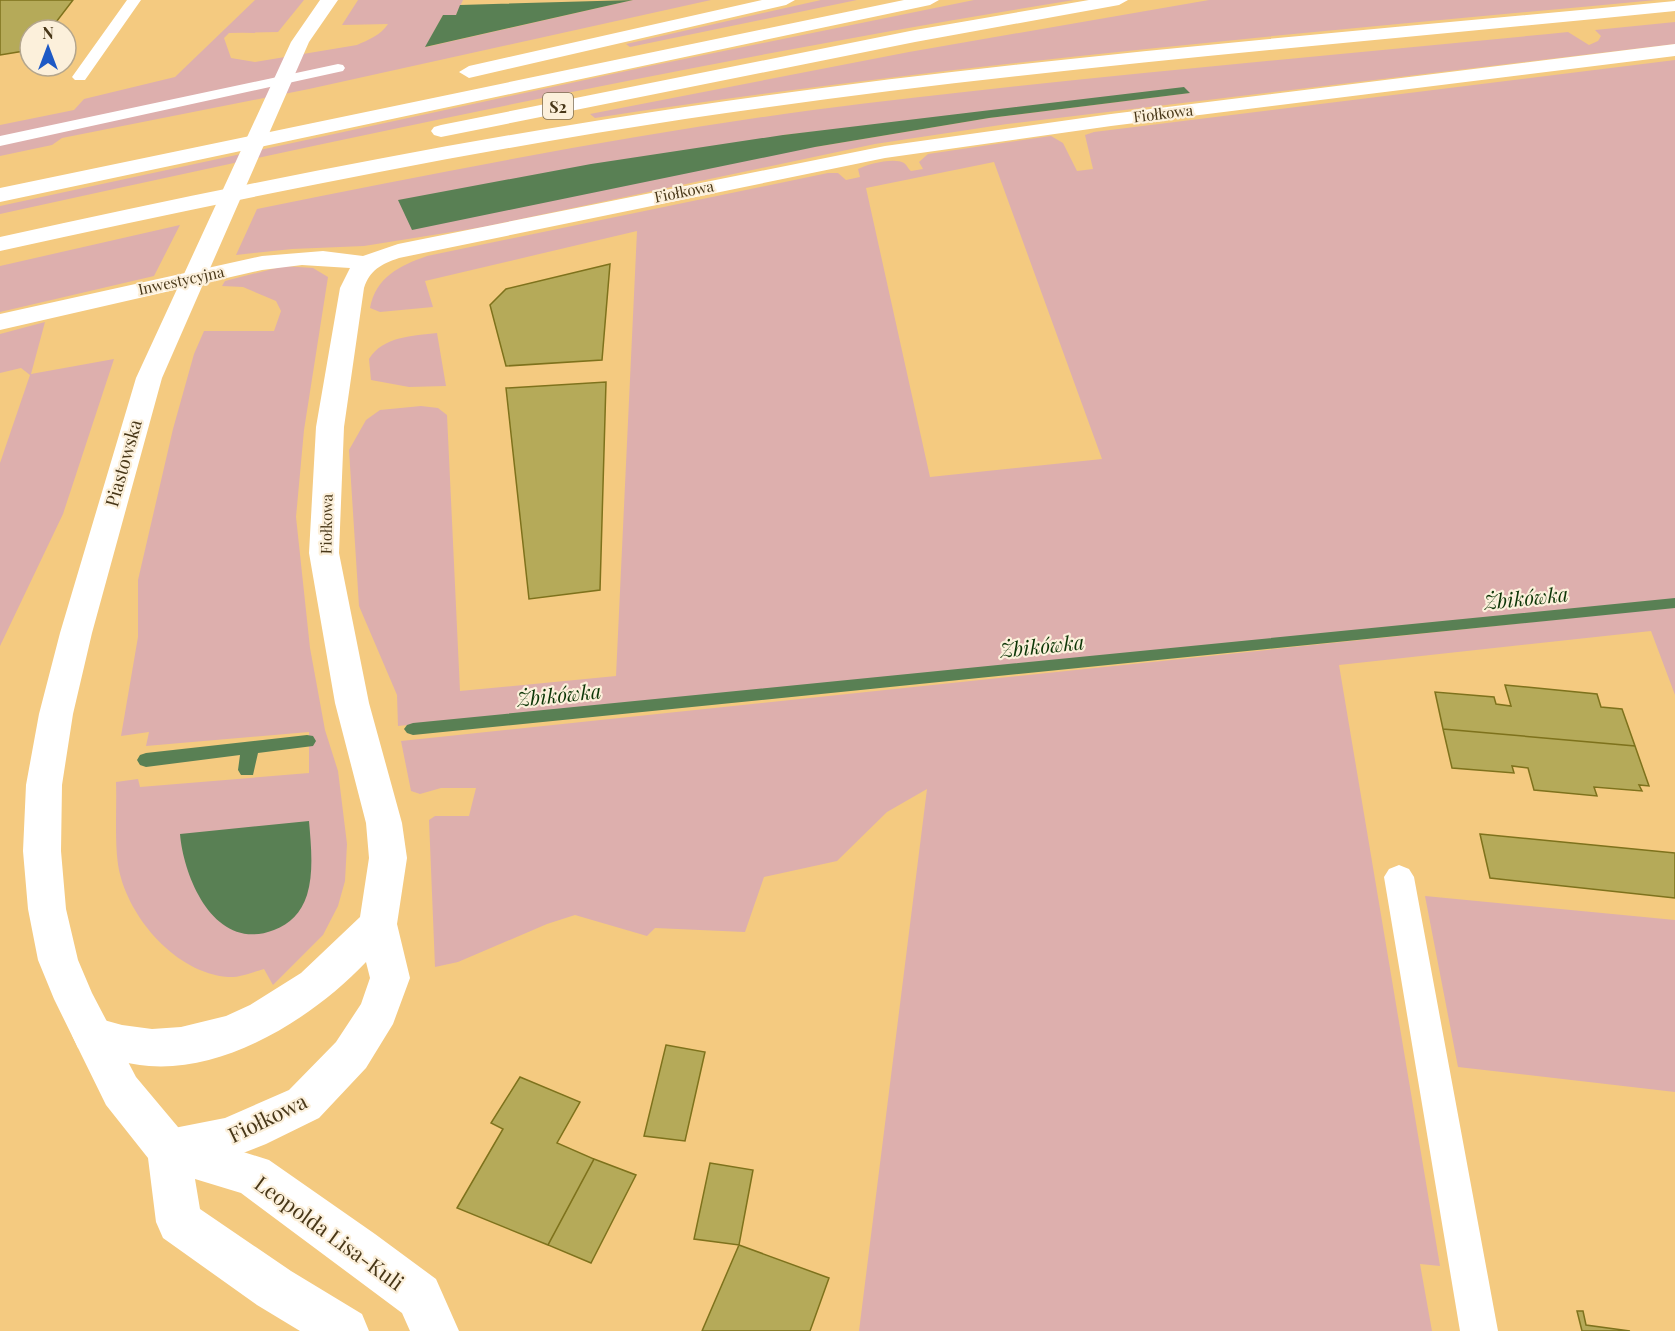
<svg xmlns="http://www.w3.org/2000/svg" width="1675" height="1331" viewBox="0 0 1675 1331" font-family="'Playfair Display',serif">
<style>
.green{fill:#ddafad;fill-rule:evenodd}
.water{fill:#598054}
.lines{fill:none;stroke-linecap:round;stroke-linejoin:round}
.stream{fill:#598054;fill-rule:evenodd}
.building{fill:#b5aa59;stroke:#7e721c;stroke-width:1.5}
.lane{fill:#fff;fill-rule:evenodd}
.street{fill:#fff;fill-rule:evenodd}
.secondary{fill:#fff;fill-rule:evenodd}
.highway{fill:#fff;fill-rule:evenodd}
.labels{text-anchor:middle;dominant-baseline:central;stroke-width:4.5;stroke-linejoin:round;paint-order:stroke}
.far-street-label{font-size:15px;fill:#483718;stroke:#fcf0db}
.shield{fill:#fcf0db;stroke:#7e6e52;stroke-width:1.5}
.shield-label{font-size:16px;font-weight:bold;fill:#483718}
.street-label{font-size:18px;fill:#483718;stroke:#fcf0db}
.water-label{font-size:20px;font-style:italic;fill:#0b3505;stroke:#fcf0db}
.near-street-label{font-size:21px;fill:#483718;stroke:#fcf0db}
</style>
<rect width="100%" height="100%" fill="#f4ca80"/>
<path class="green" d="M 255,0 L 304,0 L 278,32 L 229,33 L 224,38 L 231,58 L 255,62 L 357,45 C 368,40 381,35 388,24 L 342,25 L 358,0 L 463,0 L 456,15 L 443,15 L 426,47 L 633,0 L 711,0 L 309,89 L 62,138 L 52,145 L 0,156 L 0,125 L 74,110 L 84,99 L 175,77 Z
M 821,0 L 857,0 L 630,47 L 626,44 Z
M 974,0 L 1074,0 C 713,58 356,136 0,214 L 0,206 L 645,67 Z
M 1209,0 L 1656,0 C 1302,33 947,64 595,118 L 590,114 L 909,52 Z
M 1675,22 L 1675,44 L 1007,124 L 875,144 L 483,227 L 364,246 L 292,249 L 236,255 L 257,209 C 441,172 627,135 813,110 C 1064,78 1317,57 1568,32 L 1589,45 L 1598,41 L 1601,36 L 1595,30 ZM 1189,93 L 989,118 L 815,147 L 783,135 Z
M 1675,60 L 1675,599 L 398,726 L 397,695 L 359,606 L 349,450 L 366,420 L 380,410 L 421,406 L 438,408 L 447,415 L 460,691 L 616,676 L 637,231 L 425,281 L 433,307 L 380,312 L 370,308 C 376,277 399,266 427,256 L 828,173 L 838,173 L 846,180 L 860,177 L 858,169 C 867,164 895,157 904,163 C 907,165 908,169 911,171 L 923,169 L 919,162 L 928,154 L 1051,136 L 1063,143 L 1077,171 L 1093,169 L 1085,135 L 1094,132 ZM 994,162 L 1102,459 L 930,477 L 866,188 Z
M 180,225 L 154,276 L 0,312 L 0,266 Z
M 284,266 L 313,268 L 328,277 L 304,430 L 296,517 L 310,648 L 325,730 L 338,771 L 347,844 L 345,881 L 338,906 L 323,935 L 273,985 L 264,969 C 253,972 239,978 228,977 C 176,973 129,918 119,870 C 114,844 117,808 116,782 L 138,779 L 140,787 L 309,773 L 309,732 L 146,746 L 149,732 L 121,736 L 138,637 L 138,580 L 173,429 L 194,354 L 204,331 L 274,331 L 281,311 L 276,301 L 243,287 L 222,286 L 225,281 Z
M 45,322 L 31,374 L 114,359 L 63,514 L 0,646 L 0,463 L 30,375 L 21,368 L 0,373 L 0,334 Z
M 437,333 L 446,386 L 409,387 L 371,380 L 369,359 C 383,336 413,336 437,333 Z
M 1675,607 L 1675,695 L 1651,631 L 1339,665 L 1440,1266 L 1420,1264 L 1432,1331 L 859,1331 L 927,789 L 887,812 L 837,861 L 764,877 L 745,932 L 655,928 L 647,936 L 575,915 L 547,924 L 458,962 L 435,967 L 429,820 L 435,816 L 469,816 L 476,788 L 441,788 L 420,794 L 411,791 L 401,741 Z
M 1425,896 L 1675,920 L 1675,1092 L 1458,1067 Z"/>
<path class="water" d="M 633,0 L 425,47 L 443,15 L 456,15 L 460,5 Z
M 1184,87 L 1190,93 L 989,118 L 815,147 L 412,230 L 398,200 L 591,164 L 783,135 Z
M 309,821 C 311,845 314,872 307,895 C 301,913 290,924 274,930 C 216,953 184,880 180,834 Z"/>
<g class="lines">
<path class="stream" d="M 1675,598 L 1675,608 L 413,735 L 407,733 L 404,729 L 407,725 L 413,723 Z
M 307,735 L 313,736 L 316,741 L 313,746 L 258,753 L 253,775 L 241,775 L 238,770 L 240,755 L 146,767 L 140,765 L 137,760 L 140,755 L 146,753 Z"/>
</g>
<path class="building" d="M 0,0 L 73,0 L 50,30 L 30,30 L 30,50 L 0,55 Z
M 610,264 L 602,360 L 506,366 L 490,305 L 506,289 Z
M 606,382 L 600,590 L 529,599 L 506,388 Z
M 1505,685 L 1597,694 L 1601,707 L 1622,709 L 1635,746 L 1443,729 L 1435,692 L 1494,697 L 1496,704 L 1511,706 Z
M 1443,729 L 1635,746 L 1649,786 L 1639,785 L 1642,791 L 1594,787 L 1597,796 L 1534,790 L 1528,768 L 1512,766 L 1514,773 L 1452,768 Z
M 1480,834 L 1675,853 L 1675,898 L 1490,878 Z
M 666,1045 L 705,1052 L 685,1141 L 644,1136 Z
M 520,1077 L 580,1102 L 557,1143 L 594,1159 L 548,1245 L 457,1208 L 503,1129 L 491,1123 Z
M 594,1159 L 636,1175 L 591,1263 L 548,1245 Z
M 710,1163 L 753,1170 L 739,1245 L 694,1239 Z
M 739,1245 L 829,1278 L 810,1331 L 702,1331 Z
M 1577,1311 L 1583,1311 L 1586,1325 L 1630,1331 L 1582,1331 Z"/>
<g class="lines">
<path class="lane" d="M 127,0 L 141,0 L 85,80 L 75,80 L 72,77 Z
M 338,64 L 343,65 L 345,68 L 343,71 L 0,146 L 0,136 Z
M 1399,865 L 1409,869 L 1414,877 L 1498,1331 L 1460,1331 L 1384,877 L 1389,869 Z"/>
<path class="street" d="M 1675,44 L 1675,56 L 1111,126 L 885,158 L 399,258 C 381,264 370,270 364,288 L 344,427 L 339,553 L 369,703 L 402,823 L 407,858 L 397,924 L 410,978 L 393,1024 L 366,1068 L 319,1118 L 266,1144 L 225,1160 L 169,1171 L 153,1165 L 147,1150 L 153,1135 L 169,1129 L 225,1118 L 289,1090 L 336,1042 L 361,1004 L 370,978 L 366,962 C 315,1016 228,1072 149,1066 C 124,1064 102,1057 78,1048 L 72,1035 L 78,1022 L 93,1017 L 122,1025 L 152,1029 L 181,1027 L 226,1016 L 250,1005 L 301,973 L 360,917 L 369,858 L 366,823 L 335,703 L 309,553 L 316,427 L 340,288 L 350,268 L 302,265 L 262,270 L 0,330 L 0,314 L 262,256 L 323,251 L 363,256 L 398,244 L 885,146 L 1111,114 Z"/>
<path class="secondary" d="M 320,0 L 338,0 L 309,42 L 162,378 L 92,633 L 73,714 L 62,785 L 61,851 L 66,909 L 78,960 L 92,993 L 136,1077 L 183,1133 L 269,1160 L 375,1234 L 436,1279 L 459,1331 L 410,1331 L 402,1313 L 241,1193 L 195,1179 L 200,1209 L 291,1271 L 362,1314 L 369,1331 L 300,1331 L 257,1305 L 163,1238 L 156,1222 L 148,1158 L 106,1105 L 54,999 L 38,960 L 28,909 L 23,851 L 26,785 L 39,714 L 60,633 L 136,378 L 291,42 Z"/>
<path class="highway" d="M 762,0 L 795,0 L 786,5 L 469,78 L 459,72 L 469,66 Z
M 904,0 L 939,0 L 930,5 L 0,202 L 0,188 Z
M 1089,0 L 1128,0 L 1119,5 L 915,42 L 441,137 L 434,135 L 431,131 L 434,127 L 441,125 L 915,30 Z
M 1675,1 L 1675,11 C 1345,44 1013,70 685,119 C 455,154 227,201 0,251 L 0,237 C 227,187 455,141 685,107 C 1014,58 1345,33 1675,1 Z"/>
</g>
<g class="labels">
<g class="far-street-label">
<text transform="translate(1163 113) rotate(-7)">Fiołkowa</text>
<text transform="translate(684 191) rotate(-11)">Fiołkowa</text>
<text transform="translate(181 280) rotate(-12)">Inwestycyjna</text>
<text transform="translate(326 524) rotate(-89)">Fiołkowa</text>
</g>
<rect class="shield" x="543" y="93" width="30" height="26" rx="4.5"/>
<g class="shield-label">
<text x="558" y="106">S2</text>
</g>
<g class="street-label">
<text transform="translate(123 463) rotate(-74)">Piastowska</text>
</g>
<g class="water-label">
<text transform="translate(1526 597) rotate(-6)">Żbikówka</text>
<text transform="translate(1042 645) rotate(-6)">Żbikówka</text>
<text transform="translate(559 694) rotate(-6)">Żbikówka</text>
</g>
<g class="near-street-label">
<text transform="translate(267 1117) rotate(-26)">Fiołkowa</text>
<text transform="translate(330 1232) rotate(36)">Leopolda Lisa-Kuli</text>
</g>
</g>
<g transform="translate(48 48)"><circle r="28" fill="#fcf0db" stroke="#b4a68d" stroke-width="1.5"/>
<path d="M0-4.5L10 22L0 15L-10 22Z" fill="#1d59c5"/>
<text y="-9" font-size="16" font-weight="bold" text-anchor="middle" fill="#483718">N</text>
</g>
</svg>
